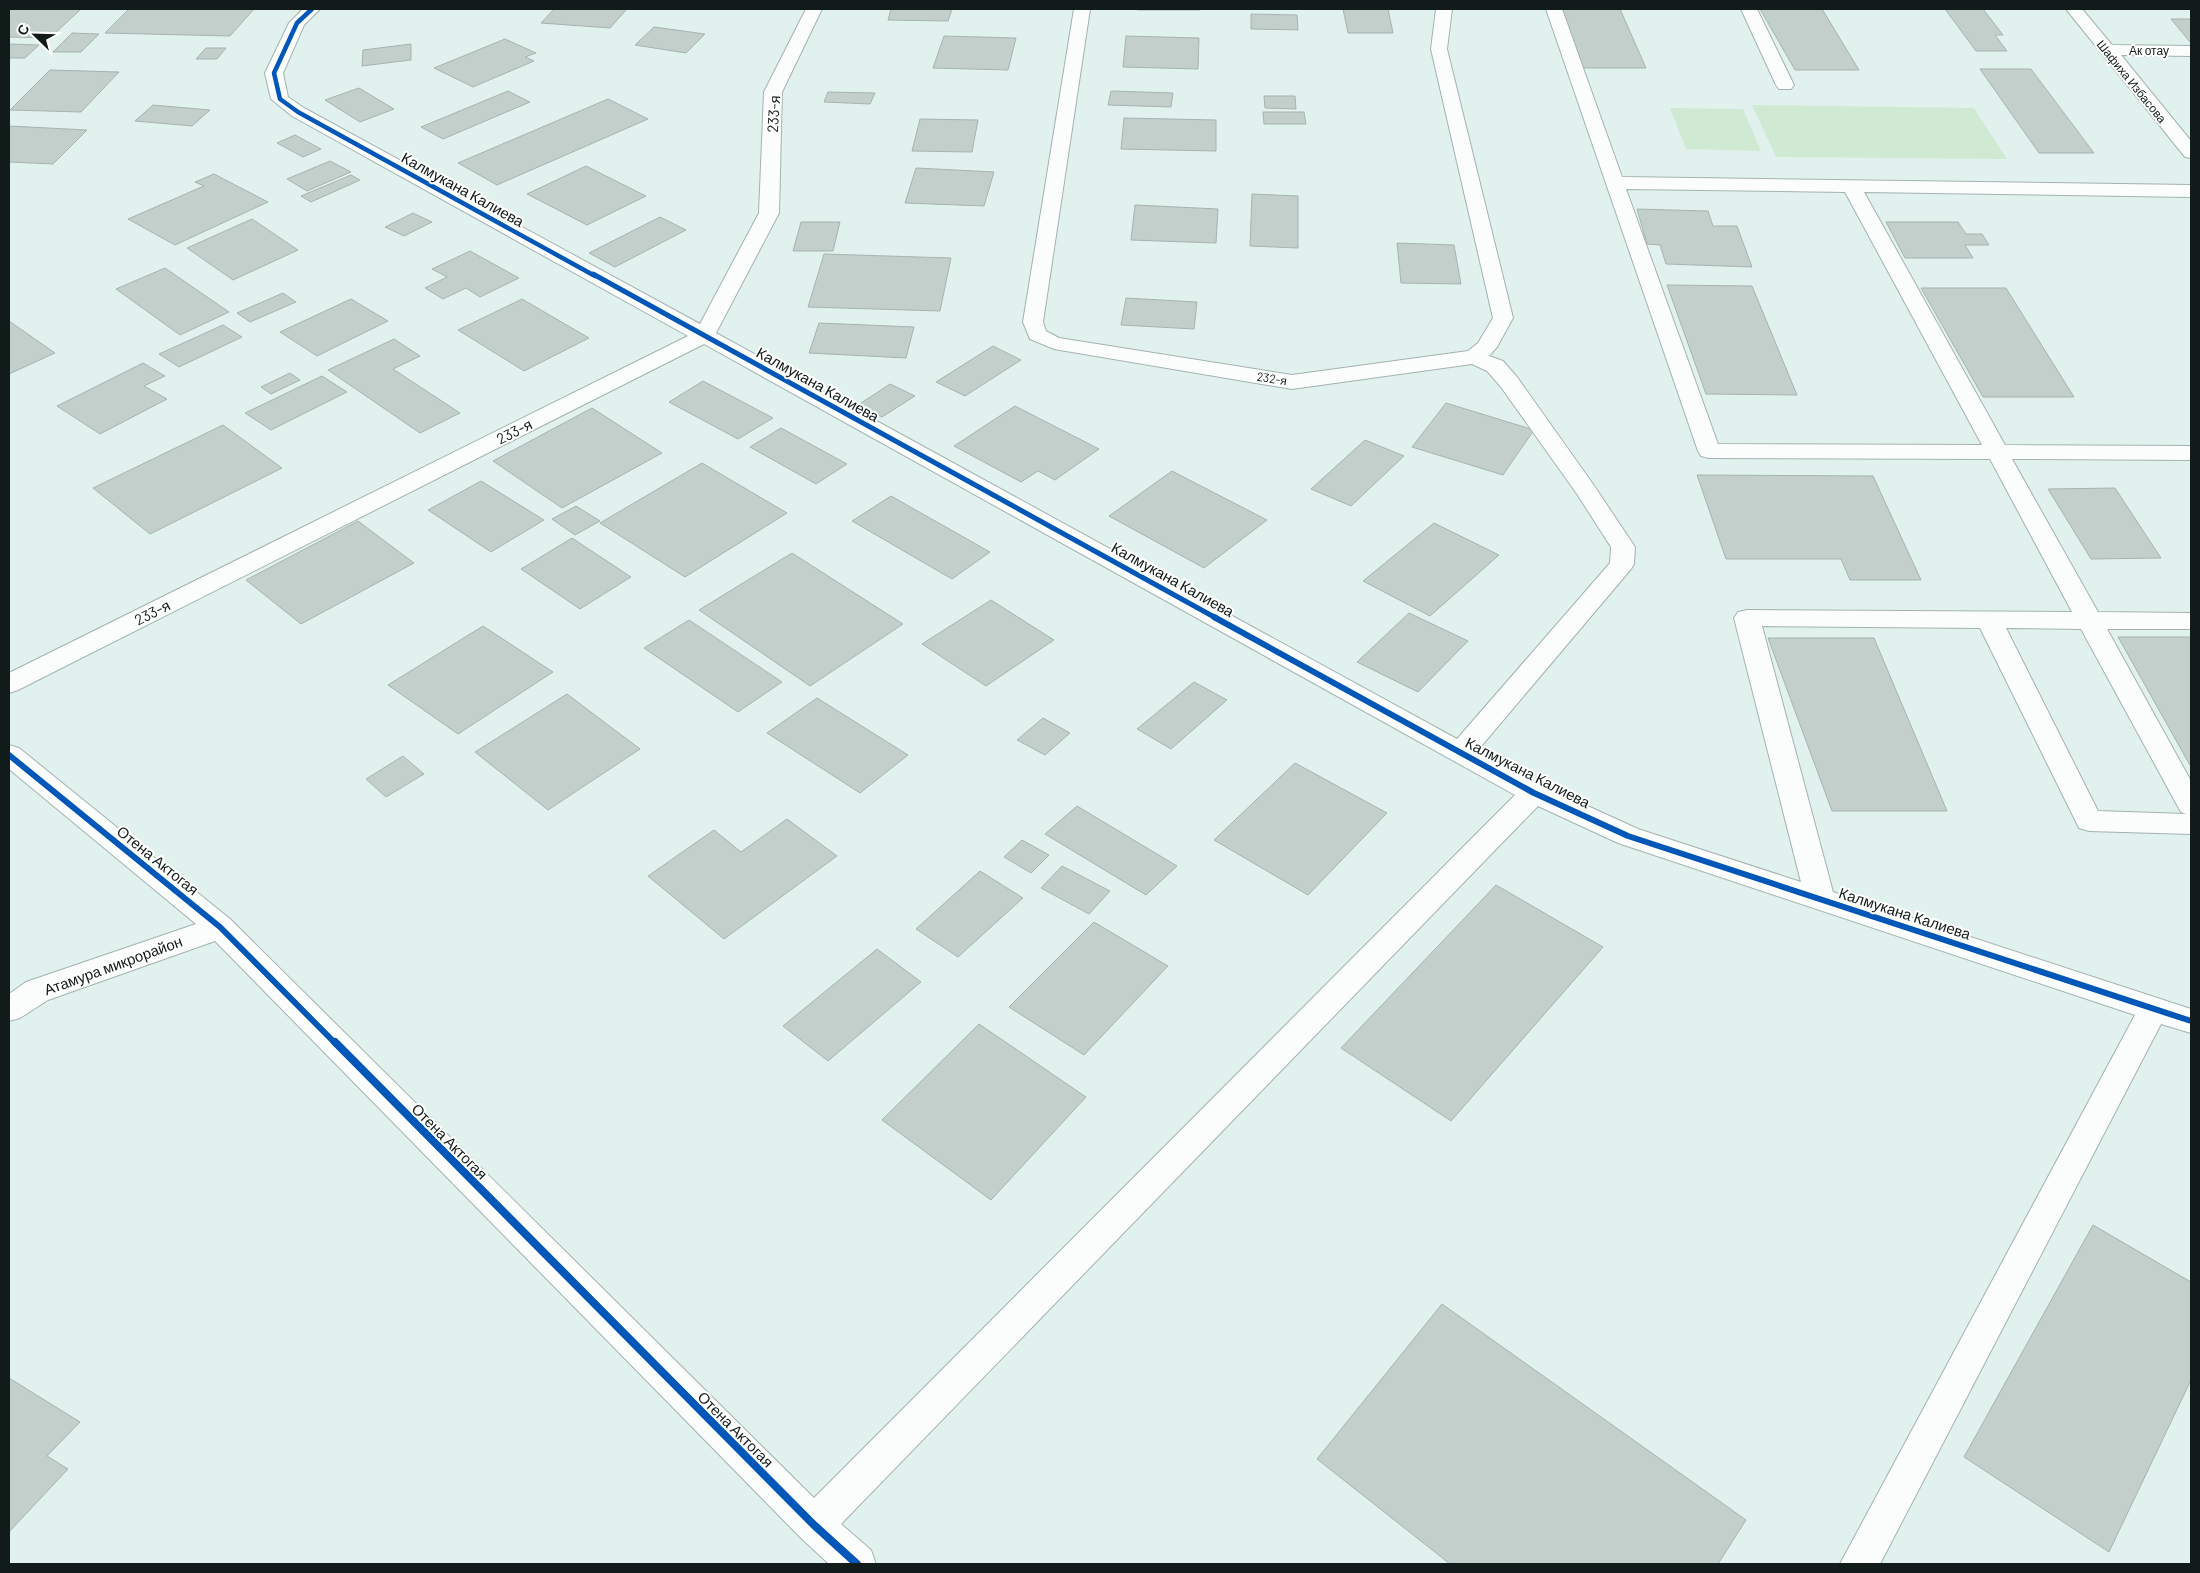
<svg xmlns="http://www.w3.org/2000/svg" width="2200" height="1573" viewBox="0 0 2200 1573" font-family="Barlow,sans-serif">
<style>
.green{fill:#d0e9d3}
.building{fill:#c3cfcb;stroke:#a7b3af}
.lines{fill:none;stroke-linecap:round;stroke-linejoin:round}
.minor-casing{stroke:#a4b2af;stroke-width:2}
.minor{fill:#fafdfc;fill-rule:evenodd}
.cycleway-far3-casing{stroke:#fff;stroke-width:6}
.cycleway-far2-casing{stroke:#fff;stroke-width:8}
.cycleway-far1-casing{stroke:#fff;stroke-width:9}
.cycleway-casing{stroke:#fff;stroke-width:11}
.cycleway-far3{stroke:#0057b8;stroke-width:4.5}
.cycleway-far2{stroke:#0057b8;stroke-width:5}
.cycleway-far1{stroke:#0057b8;stroke-width:6}
.cycleway{stroke:#0057b8;stroke-width:8}
.labels{text-anchor:middle;dominant-baseline:central;stroke-width:4;stroke-linejoin:round;paint-order:stroke}
.far-street-label{font-size:12px;fill:#111b19;stroke:#fff}
.street-label{font-size:15px;fill:#111b19;stroke:#fff}
</style>
<rect width="100%" height="100%" fill="#e1f2ee"/>
<path class="green" d="M 1752,105 L 1974,108 L 2007,159 L 1776,157 Z
M 1670,108 L 1743,109 L 1761,151 L 1686,149 Z"/>
<path class="building" d="M 9,9 L 81,9 L 50,38 L 9,37 Z
M 129,9 L 254,9 L 230,36 L 105,33 Z
M 554,9 L 627,9 L 610,28 L 541,23 Z
M 891,9 L 952,9 L 948,21 L 888,20 Z
M 1137,9 L 1200,9 L 1200,10 L 1137,10 Z
M 1343,9 L 1388,9 L 1393,33 L 1348,33 Z
M 1558,9 L 1620,9 L 1646,68 L 1581,68 Z
M 1760,9 L 1822,9 L 1859,70 L 1795,70 Z
M 1945,9 L 1983,9 L 2003,35 L 1995,35 L 2007,51 L 1976,51 Z
M 1251,14 L 1297,15 L 1298,30 L 1251,29 Z
M 2171,19 L 2191,19 L 2191,42 L 2190,42 Z
M 654,27 L 705,34 L 686,53 L 635,45 Z
M 72,33 L 99,34 L 81,52 L 53,52 Z
M 944,36 L 1016,38 L 1008,70 L 933,68 Z
M 1126,36 L 1199,38 L 1198,69 L 1123,67 Z
M 505,39 L 536,53 L 525,57 L 534,61 L 473,87 L 434,68 Z
M 9,44 L 39,45 L 25,58 L 9,58 Z
M 411,44 L 411,60 L 362,66 L 363,50 Z
M 206,48 L 226,48 L 217,59 L 196,59 Z
M 1980,69 L 2031,69 L 2094,153 L 2039,153 Z
M 50,70 L 119,72 L 81,112 L 10,110 Z
M 359,88 L 394,109 L 360,122 L 325,100 Z
M 508,91 L 530,102 L 443,139 L 421,127 Z
M 1111,91 L 1173,93 L 1171,107 L 1108,105 Z
M 828,92 L 875,93 L 870,104 L 824,102 Z
M 1264,96 L 1295,96 L 1296,109 L 1265,108 Z
M 608,99 L 648,119 L 497,185 L 458,163 Z
M 153,105 L 210,110 L 192,126 L 135,121 Z
M 1263,112 L 1304,112 L 1306,124 L 1264,124 Z
M 1124,118 L 1216,120 L 1216,151 L 1121,149 Z
M 920,119 L 978,120 L 972,152 L 912,151 Z
M 9,126 L 87,130 L 53,164 L 9,162 Z
M 295,135 L 321,149 L 303,157 L 277,143 Z
M 330,161 L 351,172 L 307,191 L 287,179 Z
M 586,166 L 646,196 L 587,225 L 527,194 Z
M 916,168 L 994,172 L 984,206 L 905,203 Z
M 214,174 L 268,202 L 175,245 L 128,219 L 204,186 L 195,182 Z
M 351,175 L 360,180 L 311,202 L 301,196 Z
M 1252,194 L 1298,196 L 1298,248 L 1250,246 Z
M 1135,205 L 1218,209 L 1216,243 L 1131,240 Z
M 1637,209 L 1708,211 L 1713,226 L 1737,226 L 1752,267 L 1666,264 L 1660,245 L 1647,244 Z
M 413,213 L 432,222 L 404,236 L 385,227 Z
M 660,217 L 686,230 L 615,267 L 589,253 Z
M 252,219 L 298,250 L 233,280 L 187,248 Z
M 801,222 L 840,222 L 833,251 L 793,251 Z
M 1886,222 L 1958,222 L 1966,234 L 1982,234 L 1989,245 L 1965,245 L 1973,258 L 1905,258 Z
M 1397,243 L 1454,245 L 1461,284 L 1401,283 Z
M 470,251 L 519,278 L 480,297 L 466,288 L 443,299 L 425,288 L 447,277 L 432,269 Z
M 824,254 L 951,258 L 940,311 L 808,307 Z
M 165,268 L 229,312 L 180,335 L 116,289 Z
M 1667,285 L 1752,286 L 1797,395 L 1706,394 Z
M 1921,288 L 2006,288 L 2074,397 L 1983,397 Z
M 283,293 L 296,302 L 250,322 L 237,313 Z
M 1126,298 L 1197,302 L 1194,329 L 1121,325 Z
M 351,299 L 388,321 L 317,356 L 280,332 Z
M 522,299 L 589,338 L 524,371 L 458,330 Z
M 9,321 L 55,353 L 9,374 Z
M 819,323 L 914,327 L 906,358 L 809,353 Z
M 223,325 L 242,337 L 179,367 L 159,354 Z
M 394,339 L 420,356 L 393,369 L 460,413 L 420,433 L 328,370 Z
M 993,346 L 1021,360 L 965,396 L 936,382 Z
M 143,363 L 165,376 L 144,386 L 167,399 L 100,434 L 57,406 Z
M 290,373 L 300,380 L 271,394 L 261,387 Z
M 322,376 L 347,392 L 271,430 L 245,413 Z
M 703,381 L 773,418 L 738,439 L 669,402 Z
M 890,384 L 915,396 L 882,417 L 858,405 Z
M 1446,403 L 1534,430 L 1503,475 L 1412,447 Z
M 1015,406 L 1099,449 L 1055,480 L 1038,471 L 1021,482 L 954,446 Z
M 592,408 L 662,453 L 562,508 L 493,461 Z
M 223,425 L 282,468 L 150,534 L 93,488 Z
M 781,428 L 847,464 L 816,484 L 750,447 Z
M 1365,440 L 1404,456 L 1351,506 L 1311,489 Z
M 702,463 L 787,513 L 685,577 L 600,523 Z
M 1172,471 L 1267,520 L 1204,568 L 1109,516 Z
M 1697,475 L 1873,476 L 1921,580 L 1850,580 L 1841,559 L 1726,559 Z
M 481,481 L 544,520 L 491,552 L 428,510 Z
M 2115,488 L 2161,558 L 2091,559 L 2048,489 Z
M 891,496 L 990,552 L 952,579 L 852,521 Z
M 576,506 L 600,521 L 575,535 L 552,519 Z
M 358,521 L 414,563 L 301,624 L 246,580 Z
M 1434,523 L 1499,555 L 1430,616 L 1363,581 Z
M 572,538 L 631,577 L 580,609 L 521,569 Z
M 792,553 L 903,624 L 810,686 L 699,610 Z
M 991,600 L 1054,640 L 986,686 L 922,644 Z
M 1409,613 L 1468,641 L 1418,692 L 1357,662 Z
M 689,620 L 782,682 L 738,712 L 644,648 Z
M 483,626 L 553,672 L 458,734 L 388,685 Z
M 2118,637 L 2191,637 L 2191,767 Z
M 1768,638 L 1874,638 L 1947,811 L 1832,811 Z
M 1194,682 L 1227,700 L 1171,749 L 1137,729 Z
M 567,694 L 640,749 L 548,810 L 475,752 Z
M 817,698 L 908,755 L 860,793 L 767,733 Z
M 1043,718 L 1070,733 L 1045,755 L 1017,740 Z
M 403,756 L 424,774 L 386,797 L 366,779 Z
M 1295,763 L 1387,813 L 1308,895 L 1214,840 Z
M 1077,806 L 1177,866 L 1146,895 L 1045,834 Z
M 787,819 L 837,856 L 724,939 L 648,876 L 714,830 L 741,852 Z
M 1022,840 L 1049,855 L 1031,873 L 1004,857 Z
M 1062,866 L 1110,891 L 1089,914 L 1041,888 Z
M 980,871 L 1023,898 L 958,957 L 916,929 Z
M 1496,885 L 1603,947 L 1451,1121 L 1341,1048 Z
M 1094,922 L 1168,966 L 1084,1055 L 1009,1007 Z
M 877,949 L 921,982 L 828,1061 L 783,1026 Z
M 979,1024 L 1086,1097 L 991,1200 L 882,1120 Z
M 2093,1225 L 2191,1282 L 2191,1380 L 2109,1552 L 1964,1457 Z
M 1442,1304 L 1746,1520 L 1718,1564 L 1450,1564 L 1317,1459 Z
M 9,1378 L 80,1422 L 47,1456 L 68,1469 L 9,1532 Z"/>
<g class="lines">
<defs>
<path id="minor" d="M 303,9 L 320,9 L 304,25 L 283,73 L 288,97 L 304,108 L 700,324 L 759,213 L 764,92 L 806,9 L 822,9 L 782,92 L 779,213 L 716,333 L 1457,739 L 1610,563 L 1611,547 L 1577,494 L 1501,387 L 1487,371 L 1472,364 L 1292,389 L 1054,349 L 1030,339 L 1023,322 L 1074,9 L 1090,9 L 1043,322 L 1046,331 L 1059,338 L 1292,375 L 1468,351 L 1478,343 L 1493,318 L 1431,49 L 1436,9 L 1452,9 L 1447,49 L 1513,318 L 1497,347 L 1489,356 L 1503,361 L 1517,377 L 1595,487 L 1635,547 L 1634,564 L 1631,569 L 1478,750 L 1544,786 L 1638,829 L 1801,882 L 1734,618 L 1738,612 L 1747,610 L 2072,612 L 1990,459 L 1709,458 L 1701,456 L 1698,451 L 1546,9 L 1562,9 L 1622,177 L 2191,185 L 2191,197 L 1864,192 L 2005,445 L 2191,446 L 2191,460 L 2012,459 L 2098,612 L 2191,613 L 2191,629 L 2107,629 L 2191,781 L 2191,834 L 2089,831 L 2079,828 L 1980,628 L 1762,626 L 1833,892 L 2191,1009 L 2191,1033 L 2161,1024 L 1880,1564 L 1840,1564 L 2135,1015 L 1618,843 L 1538,806 L 841,1524 L 871,1550 L 876,1564 L 829,1564 L 801,1538 L 215,941 L 48,1000 L 20,1018 L 9,1021 L 9,994 L 26,982 L 196,924 L 9,769 L 9,745 L 19,748 L 230,919 L 814,1498 L 1515,795 L 704,344 L 18,690 L 9,693 L 9,673 L 688,336 L 292,116 L 271,99 L 265,73 L 289,23 ZM 1626,189 L 1845,192 L 1982,445 L 1718,444 ZM 2006,628 L 2081,629 L 2177,805 L 2181,812 L 2186,814 L 2098,811 Z
M 1741,9 L 1757,9 L 1794,85 L 1791,89 L 1779,89 L 1776,85 Z
M 2066,9 L 2082,9 L 2112,45 L 2191,46 L 2191,56 L 2121,55 L 2191,141 L 2191,158 L 2185,157 Z"/>
</defs>
<use href="#minor" class="minor-casing"/>
<use href="#minor" class="minor"/>
<defs>
<path id="cycleway-far3" d="M 312,9 L 297,23 L 274,73 L 280,99 L 298,112 L 595,276"/>
<path id="cycleway-far2" d="M 593,274 L 1216,618"/>
<path id="cycleway-far1" d="M 1214,617 L 1534,793 L 1628,836 L 2191,1021
M 9,755 L 220,927 L 336,1044"/>
<path id="cycleway" d="M 335,1042 L 814,1525 L 857,1564"/>
</defs>
<use href="#cycleway-far3" class="cycleway-far3-casing"/>
<use href="#cycleway-far2" class="cycleway-far2-casing"/>
<use href="#cycleway-far1" class="cycleway-far1-casing"/>
<use href="#cycleway" class="cycleway-casing"/>
<use href="#cycleway-far3" class="cycleway-far3"/>
<use href="#cycleway-far2" class="cycleway-far2"/>
<use href="#cycleway-far1" class="cycleway-far1"/>
<use href="#cycleway" class="cycleway"/>
</g>
<g class="labels">
<g class="far-street-label">
<text x="2149" y="50">Ак отау</text>
<text transform="translate(2132 81) rotate(51)">Шафиха Избасова</text>
<text transform="translate(1272 378) rotate(9)">232-я</text>
</g>
<g class="street-label">
<text transform="translate(773 114) rotate(-86)">233-я</text>
<text transform="translate(463 189) rotate(29)">Калмукана Калиева</text>
<text transform="translate(818 384) rotate(29)">Калмукана Калиева</text>
<text transform="translate(514 431) rotate(-27)">233-я</text>
<text transform="translate(1173 579) rotate(29)">Калмукана Калиева</text>
<text transform="translate(152 612) rotate(-27)">233-я</text>
<text transform="translate(1528 772) rotate(27)">Калмукана Калиева</text>
<text transform="translate(158 860) rotate(39)">Отена Актогая</text>
<text transform="translate(1905 913) rotate(18)">Калмукана Калиева</text>
<text transform="translate(113 965) rotate(-20)">Атамура микрорайон</text>
<text transform="translate(450 1141) rotate(45)">Отена Актогая</text>
<text transform="translate(736 1429) rotate(45)">Отена Актогая</text>
</g>
</g>
<rect width="2200" height="1573" fill="none" stroke="#111b19" stroke-width="20"/>
<g transform="translate(35 35) rotate(293)" stroke="#ffffff" stroke-width="4" paint-order="stroke">
<path d="M0-4L9 19L0 12L-9 19Z" fill="#111b19"/>
<text y="-8" font-size="14" font-weight="bold" text-anchor="middle" fill="#111b19">С</text>
</g>
</svg>
